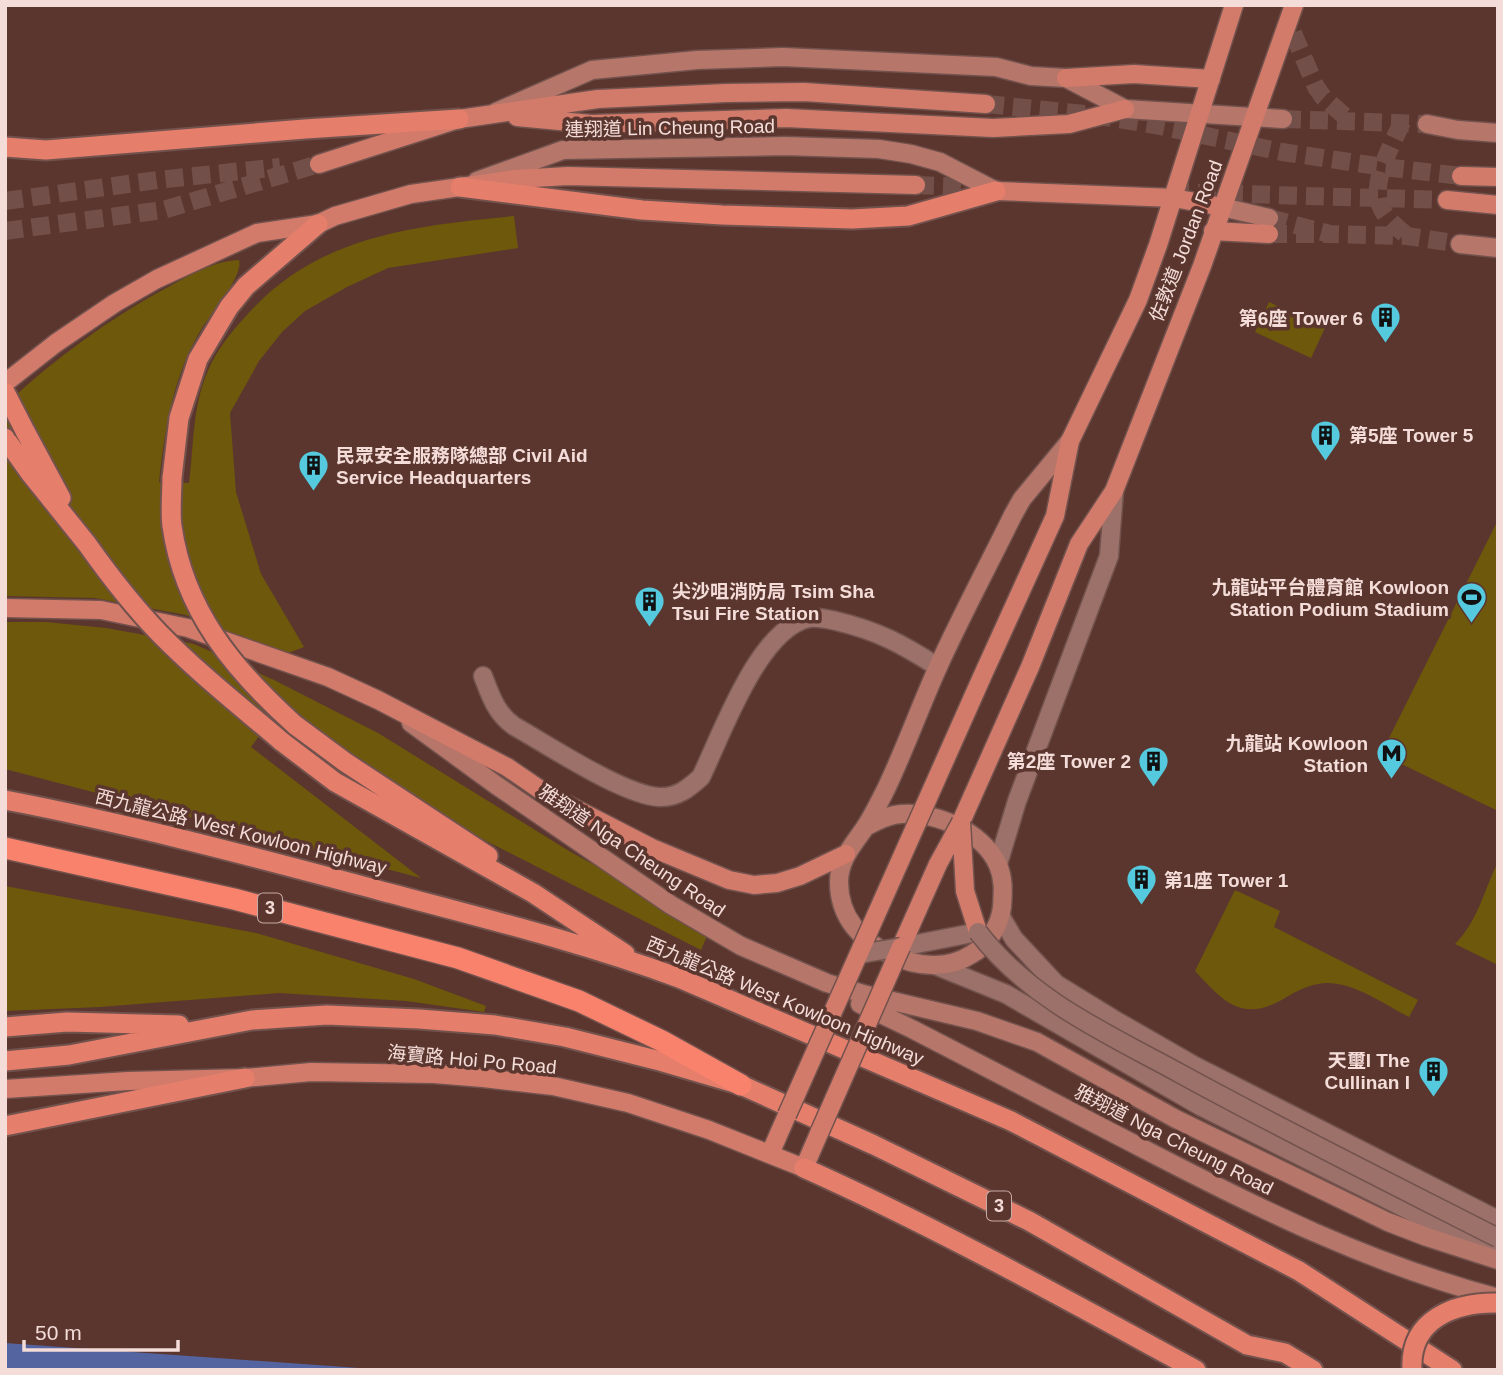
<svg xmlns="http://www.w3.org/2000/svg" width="1503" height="1375" viewBox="0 0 1503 1375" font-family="Arial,'Noto Sans TC',sans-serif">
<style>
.green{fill:#6e580b}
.water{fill:#5364a1}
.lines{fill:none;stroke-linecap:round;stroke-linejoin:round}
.secondary-tunnel{stroke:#724f48;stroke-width:18;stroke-dasharray:18 9;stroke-linecap:butt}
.primary-tunnel{stroke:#724f48;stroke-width:18;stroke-dasharray:18 9;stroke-linecap:butt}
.minor-casing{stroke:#72524d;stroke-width:21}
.tertiary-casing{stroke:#72524d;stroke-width:21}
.secondary-casing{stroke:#72524d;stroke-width:21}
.primary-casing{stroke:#72524d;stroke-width:21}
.trunk-casing{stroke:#72524d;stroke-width:23}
.motorway-casing{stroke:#72524d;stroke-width:24}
.minor{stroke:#9b7169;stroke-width:18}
.tertiary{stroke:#9b7169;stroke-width:18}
.secondary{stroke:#b7766a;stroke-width:18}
.primary{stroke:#d37b6b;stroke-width:18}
.trunk{stroke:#e67e6c;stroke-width:19}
.motorway{stroke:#f9826d;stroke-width:21}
.tertiary-bridge-casing{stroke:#72524d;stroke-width:21;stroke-linecap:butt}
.primary-bridge-casing{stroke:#72524d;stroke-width:21;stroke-linecap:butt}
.trunk-bridge-casing{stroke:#72524d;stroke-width:23;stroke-linecap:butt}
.tertiary-bridge{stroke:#9b7169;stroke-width:18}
.primary-bridge{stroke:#d37b6b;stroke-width:18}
.trunk-bridge{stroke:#e67e6c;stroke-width:19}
.labels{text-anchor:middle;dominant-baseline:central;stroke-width:7;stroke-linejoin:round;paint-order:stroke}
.shield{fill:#5b362f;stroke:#c6aaa5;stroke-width:2}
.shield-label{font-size:18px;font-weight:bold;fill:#f4dcd8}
.street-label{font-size:19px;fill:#f4dcd8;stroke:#5b362f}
.poi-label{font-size:19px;font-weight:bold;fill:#f4dcd8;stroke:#5b362f;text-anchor:end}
</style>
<rect width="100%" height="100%" fill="#5b362f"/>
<path class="green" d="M 514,216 L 518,248 L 388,268 L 347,287 L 305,311 L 282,332 L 259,361 L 230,413 L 236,492 L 261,574 L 304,647 L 278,657 L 186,615 L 95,598 L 5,596 L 5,405 C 55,358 110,318 170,286 C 192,274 214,261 239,260 C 244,275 212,313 202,328 C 173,375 165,428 159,482 L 189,483 C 194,446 192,409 207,373 C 215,352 231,332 246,316 C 317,235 414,226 514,216 Z
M 1269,302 L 1325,328 L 1311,358 L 1255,332 Z
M 1498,520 L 1498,811 L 1381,754 Z
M 5,622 L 46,622 L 106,628 L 194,644 L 274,680 L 378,733 L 569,851 L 710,929 L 701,950 L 435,815 L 283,703 L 251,747 L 421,878 L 5,769 Z
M 1498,862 L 1498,965 L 1455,944 C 1478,921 1484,890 1498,862 Z
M 5,886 L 256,933 L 414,979 L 486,1006 L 484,1012 L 406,1001 L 279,993 L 100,1007 L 5,1011 Z
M 1235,890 L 1280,911 L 1274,927 L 1418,1000 L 1409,1017 C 1384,1004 1354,982 1325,983 C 1311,984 1296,991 1285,998 C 1242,1024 1223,1001 1195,971 Z"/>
<path class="water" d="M 5,1343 L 387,1370 L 5,1370 Z"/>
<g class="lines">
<path class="secondary-tunnel" d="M 1283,119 L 1427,124
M 1402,122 C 1393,143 1369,184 1381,207 C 1386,219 1397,227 1407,236
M 1269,218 L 1330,234 L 1407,236 L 1460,244"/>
<path class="primary-tunnel" d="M 1293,33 L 1316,87 L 1323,97 L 1349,120
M 986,104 L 1094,115 L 1155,125 L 1282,152 L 1384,167 L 1461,176
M 916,185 L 992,188
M 1171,192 L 1447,200
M 5,201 L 157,180 L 280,167
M 5,231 L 163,210 L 319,164
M 1269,234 L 1330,234"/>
<defs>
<path id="minor" d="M 483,676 C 491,697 496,713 514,726 C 548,745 623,795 659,797 C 677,798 689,788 701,777 C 722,734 759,627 810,618 C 819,617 827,619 836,621 C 878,631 902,644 938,667"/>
<path id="tertiary" d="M 998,864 L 1017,801 L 1109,556 L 1114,491
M 1001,917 L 1014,939 L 1056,984 L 1113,1019 L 1195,1066 L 1498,1220
M 901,947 L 978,932
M 937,966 L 1006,994 L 1200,1106 L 1497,1254"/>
<path id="secondary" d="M 496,112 L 592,70 L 697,60 L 783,57 L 996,67 L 1031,76 L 1066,78 L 1125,109 L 1283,119
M 1427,124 L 1458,130 L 1498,133
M 477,181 L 563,150 L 785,146 L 879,149 L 911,154 L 940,162 L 996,191
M 1222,207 L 1269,218
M 1460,244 L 1498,248
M 411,723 L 496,785 L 671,905 L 741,946 L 827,983 L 867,995 L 977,1021 L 1037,1042 L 1176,1119 L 1388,1222 L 1427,1237 L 1498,1260
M 865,827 C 875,822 884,817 894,815 C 930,808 983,831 998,865 C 1004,879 1003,892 1002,907 C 1000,925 988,945 972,954 C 948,970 917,967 891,955 C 861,941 839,917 839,882 C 839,859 854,844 866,826 C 873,815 880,801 886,789 C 905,749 920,707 938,667 C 961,616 988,566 1013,515 L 1022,499 L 1070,441
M 860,1004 L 912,1029 C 988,1068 1063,1107 1138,1146 C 1257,1208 1368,1263 1498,1298"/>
<path id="primary" d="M 1066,78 L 1134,74 L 1211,79
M 517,117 L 591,124 L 786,118 L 993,128 L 1069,124 L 1125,109
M 319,164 L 459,119 L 598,99 L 726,93 L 804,92 L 986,104
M 1461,176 L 1498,177
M 996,191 L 1174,198 L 1222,207
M 1447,200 L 1498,205
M 1213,231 L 1269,234
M 5,383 L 56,343 L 115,303 L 157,279 L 257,233 L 318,224 L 335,216 L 411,194 L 516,179 L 568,176 L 916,185
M 5,608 L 101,610 L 188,628 L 328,677 L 378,700 L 507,767 L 545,793 L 652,848 L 729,880 L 754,885 L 777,883 L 800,876 L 846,854
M 981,679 L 1055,516 L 1070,441 L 1138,300 L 1158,245 L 1234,5
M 961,822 L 1030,667 L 1079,544 L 1114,491 L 1202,266 L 1294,5
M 964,873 L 965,891 L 978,932
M 901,947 L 938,864
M 5,1089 L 128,1081 L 245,1078 L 311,1072 L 434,1074 L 483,1078 L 553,1086 L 628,1103 L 709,1130 L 804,1168 L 820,1131
M 770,1154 L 787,1115"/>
<path id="trunk" d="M 5,147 L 46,150 L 305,129 L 459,119
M 460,187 L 642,210 L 722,215 L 852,219 L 908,216 L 996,191
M 25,431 L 61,498
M 5,438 L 30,473 L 87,544
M 172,478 L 179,418 L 198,359 L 229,307 L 246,286 L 318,224
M 295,725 L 345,762 L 488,856
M 281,741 L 335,782 L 533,893 L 625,954
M 5,800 C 131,824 254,857 378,890 C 479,917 581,942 679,978 L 1011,1121 L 1299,1271 L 1452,1370
M 5,1027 L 67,1022 L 179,1025
M 5,1061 L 69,1055 L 252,1020 L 327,1015 L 419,1019 L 495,1025 L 565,1037 L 656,1060 L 741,1085 L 874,1145 L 1029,1221 L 1247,1345 L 1285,1353 L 1313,1370
M 5,1126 L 245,1078
M 804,1168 C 938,1228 1067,1300 1196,1370"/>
<path id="motorway" d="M 5,848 L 234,899 L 458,958 L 579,1001 L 662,1041 L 741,1085"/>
</defs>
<use href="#minor" class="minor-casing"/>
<use href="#tertiary" class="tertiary-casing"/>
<use href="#secondary" class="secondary-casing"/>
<use href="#primary" class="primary-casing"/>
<use href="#trunk" class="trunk-casing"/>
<use href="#motorway" class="motorway-casing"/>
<use href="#minor" class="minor"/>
<use href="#tertiary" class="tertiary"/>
<use href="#secondary" class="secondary"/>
<use href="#primary" class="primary"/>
<use href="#trunk" class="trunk"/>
<use href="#motorway" class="motorway"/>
<defs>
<path id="tertiary-bridge" d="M 978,932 C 1030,1000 1108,1034 1181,1074 C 1285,1131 1392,1184 1498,1238
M 860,954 L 901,947"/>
<path id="primary-bridge" d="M 961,822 L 964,873
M 938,864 L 961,822
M 787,1115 L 981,679
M 820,1131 L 901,947"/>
<path id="trunk-bridge" d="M 5,392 L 25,431
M 172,478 C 172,493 170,511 172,526 C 184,611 234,670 295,725
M 87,544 C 109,575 132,605 159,633 C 197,672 240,706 281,741
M 1412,1370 C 1409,1319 1455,1302 1498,1303"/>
</defs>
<use href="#tertiary-bridge" class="tertiary-bridge-casing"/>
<use href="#primary-bridge" class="primary-bridge-casing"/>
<use href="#trunk-bridge" class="trunk-bridge-casing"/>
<use href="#tertiary-bridge" class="tertiary-bridge"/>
<use href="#primary-bridge" class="primary-bridge"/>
<use href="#trunk-bridge" class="trunk-bridge"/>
</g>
<defs>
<symbol id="building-pin" viewBox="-11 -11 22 30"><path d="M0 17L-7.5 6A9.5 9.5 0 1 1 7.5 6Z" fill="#55cade" stroke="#5b362f"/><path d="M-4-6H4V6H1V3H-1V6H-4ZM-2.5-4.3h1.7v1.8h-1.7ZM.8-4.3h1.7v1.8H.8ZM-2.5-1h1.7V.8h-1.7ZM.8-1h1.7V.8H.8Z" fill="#111"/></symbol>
<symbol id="stadium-pin" viewBox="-11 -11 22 30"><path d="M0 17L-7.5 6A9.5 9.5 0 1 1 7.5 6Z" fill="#55cade" stroke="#5b362f"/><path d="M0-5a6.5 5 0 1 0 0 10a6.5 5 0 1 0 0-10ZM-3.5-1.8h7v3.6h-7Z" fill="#111"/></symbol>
<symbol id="metro-pin" viewBox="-11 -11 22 30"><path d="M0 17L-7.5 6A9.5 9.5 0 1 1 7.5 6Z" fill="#55cade" stroke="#5b362f"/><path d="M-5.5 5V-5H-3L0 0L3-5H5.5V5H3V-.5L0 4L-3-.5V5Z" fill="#111"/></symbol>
</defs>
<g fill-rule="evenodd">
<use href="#building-pin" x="1368" y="300" width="35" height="47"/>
<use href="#building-pin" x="1308" y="418" width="35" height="47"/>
<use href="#building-pin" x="296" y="448" width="35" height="47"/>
<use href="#stadium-pin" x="1454" y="580" width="35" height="47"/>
<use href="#building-pin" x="632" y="584" width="35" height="47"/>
<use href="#metro-pin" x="1374" y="736" width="35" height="47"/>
<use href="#building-pin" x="1136" y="744" width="35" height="47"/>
<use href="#building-pin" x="1124" y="862" width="35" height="47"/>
<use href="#building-pin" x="1416" y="1054" width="35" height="47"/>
</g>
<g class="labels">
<g class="shield">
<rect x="258" y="893.5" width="24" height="29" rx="5"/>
<rect x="987" y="1191.5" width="24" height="29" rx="5"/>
</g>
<g class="shield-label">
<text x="270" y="908">3</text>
<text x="999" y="1206">3</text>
</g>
<g class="street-label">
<text transform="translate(670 128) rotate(-1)">連翔道 Lin Cheung Road</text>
<text transform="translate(1186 241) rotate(-69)">佐敦道 Jordan Road</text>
<text transform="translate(241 832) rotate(14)">西九龍公路 West Kowloon Highway</text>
<text transform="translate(632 851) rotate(34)">雅翔道 Nga Cheung Road</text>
<text transform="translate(785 1001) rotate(23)">西九龍公路 West Kowloon Highway</text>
<text transform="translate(472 1060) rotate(5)">海寶路 Hoi Po Road</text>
<text transform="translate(1174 1140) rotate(27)">雅翔道 Nga Cheung Road</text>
</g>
<g class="poi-label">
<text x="1363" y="318">第6座 Tower 6</text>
<text x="1349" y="435" text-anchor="start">第5座 Tower 5</text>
<text x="336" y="455" text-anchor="start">民眾安全服務隊總部 Civil Aid<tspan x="336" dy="22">Service Headquarters</tspan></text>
<text x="1449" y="587">九龍站平台體育館 Kowloon<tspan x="1449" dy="22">Station Podium Stadium</tspan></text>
<text x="672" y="591" text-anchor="start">尖沙咀消防局 Tsim Sha<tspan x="672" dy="22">Tsui Fire Station</tspan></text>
<text x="1368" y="743">九龍站 Kowloon<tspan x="1368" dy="22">Station</tspan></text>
<text x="1131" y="761">第2座 Tower 2</text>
<text x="1164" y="880" text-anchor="start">第1座 Tower 1</text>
<text x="1410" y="1060">天璽I The<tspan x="1410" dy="22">Cullinan I</tspan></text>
</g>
</g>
<rect width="1503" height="1375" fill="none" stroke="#f4dcd8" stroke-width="14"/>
<path d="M24 1340v10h154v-10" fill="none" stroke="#f4dcd8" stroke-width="3.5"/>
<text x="35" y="1340" font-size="21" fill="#f4dcd8" stroke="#5b362f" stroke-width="5" paint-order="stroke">50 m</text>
</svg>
